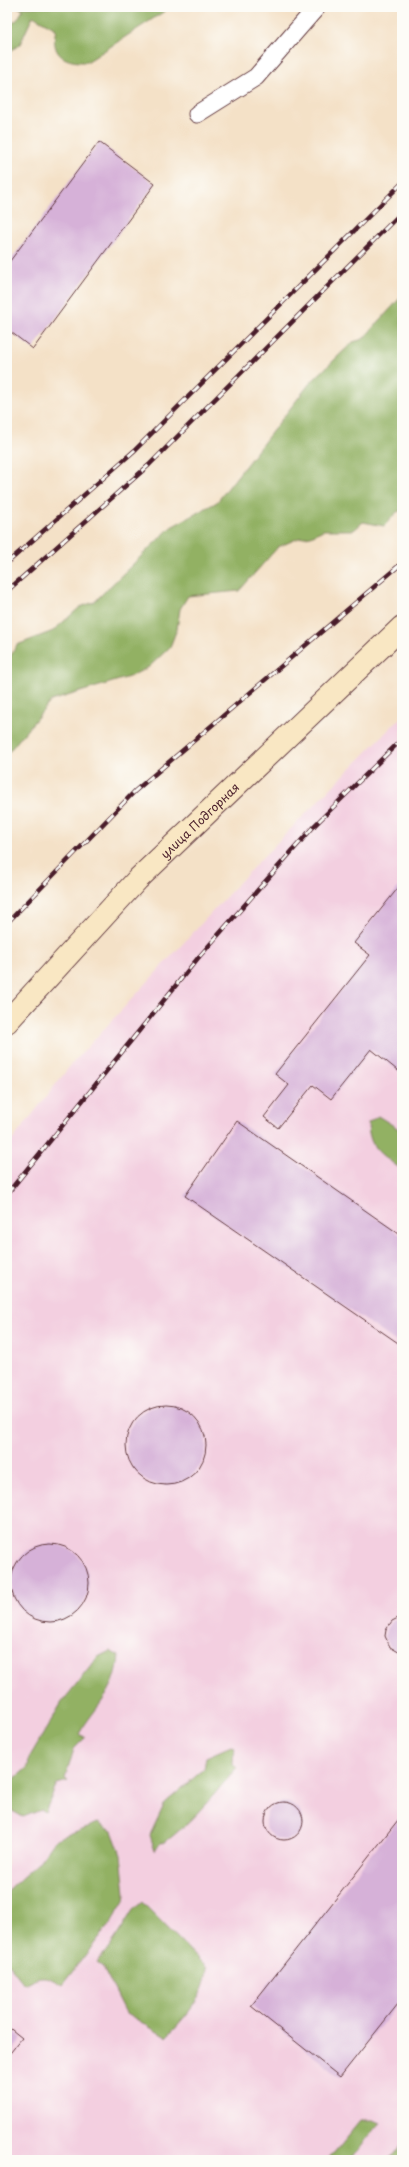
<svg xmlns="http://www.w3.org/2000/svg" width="409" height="2167" viewBox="0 0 409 2167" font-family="'Playpen Sans',sans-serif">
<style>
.built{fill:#f3cfe0}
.forest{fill:#92b164;stroke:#6e6848}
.building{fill:#d6b1d8}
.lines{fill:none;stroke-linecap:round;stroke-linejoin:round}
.lane-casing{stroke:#643c42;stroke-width:19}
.secondary-casing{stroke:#643c42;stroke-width:24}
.lane{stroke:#fff;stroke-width:17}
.secondary{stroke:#f9e7c3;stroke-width:22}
.rail-casing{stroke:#4a1f2b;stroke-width:4.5}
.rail{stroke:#fdfcf7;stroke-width:3;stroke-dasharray:9;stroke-linecap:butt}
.labels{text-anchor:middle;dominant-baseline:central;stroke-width:3;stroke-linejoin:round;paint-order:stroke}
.street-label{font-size:12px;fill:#4a1f2b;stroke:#fdfcf7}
</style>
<rect width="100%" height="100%" fill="#fdfcf7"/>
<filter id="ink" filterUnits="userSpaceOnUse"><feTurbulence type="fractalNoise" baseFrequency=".025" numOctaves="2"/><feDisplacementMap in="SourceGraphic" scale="8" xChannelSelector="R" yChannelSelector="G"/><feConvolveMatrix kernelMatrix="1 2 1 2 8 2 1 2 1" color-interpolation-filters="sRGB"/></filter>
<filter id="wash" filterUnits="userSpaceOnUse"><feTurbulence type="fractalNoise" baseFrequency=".012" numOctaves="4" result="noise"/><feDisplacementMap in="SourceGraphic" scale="16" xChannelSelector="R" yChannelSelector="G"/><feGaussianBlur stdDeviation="0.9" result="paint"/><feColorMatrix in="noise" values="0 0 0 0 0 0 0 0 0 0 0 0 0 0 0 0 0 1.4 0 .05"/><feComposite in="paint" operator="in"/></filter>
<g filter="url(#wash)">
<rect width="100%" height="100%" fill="#f4e1c7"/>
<path class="built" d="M 402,716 L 402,2160 L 7,2160 L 7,1147 L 70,1066 L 260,860 Z"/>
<path class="forest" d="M 18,7 L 171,7 L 87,62 C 63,63 50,54 56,29 L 33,16 L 20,44 L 7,54 L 7,25 L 17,20 L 23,10 Z
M 402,296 L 402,510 L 397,512 L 384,526 L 363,522 L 354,530 L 323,530 L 311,536 L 299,538 L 278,547 L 239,591 L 188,596 L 180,609 L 177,629 L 170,647 L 149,667 L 129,677 L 51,701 L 7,754 L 7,662 L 17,645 L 53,631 L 80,607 L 94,602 L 171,527 L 217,502 L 310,383 L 353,342 L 363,339 Z
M 378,1116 L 402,1131 L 402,1170 C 382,1154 369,1151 368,1123 Z
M 110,1651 L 119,1656 C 116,1693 96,1705 79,1734 L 85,1738 L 74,1749 L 65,1779 L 68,1781 L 57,1784 L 45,1812 L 41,1810 L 23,1817 L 7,1808 L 7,1785 L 28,1767 L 29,1758 L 62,1702 L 98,1657 Z
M 231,1746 L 234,1747 L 233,1764 L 237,1767 C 215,1794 192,1822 164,1843 L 161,1842 L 155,1851 L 150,1835 L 165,1803 L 204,1769 L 206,1757 Z
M 98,1823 L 112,1831 L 121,1855 L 125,1893 L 124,1901 L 112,1921 L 62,1985 C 44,1974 41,1975 24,1984 L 7,1962 L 7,1891 L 38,1863 L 56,1839 Z
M 142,1902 L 207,1968 C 206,1976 205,1985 201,1992 C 193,2009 179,2024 166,2037 L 126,2013 L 103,1967 L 97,1963 L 115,1939 L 133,1910 Z
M 361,2120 L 374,2120 L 381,2123 C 367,2131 361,2156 345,2160 C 340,2161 333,2160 328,2160 Z
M 402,2143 L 402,2160 L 387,2160 L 395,2154 Z"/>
<g id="blocks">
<path class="building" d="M 99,142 L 155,184 L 33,349 L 7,329 L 7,265 Z
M 402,883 L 402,1074 L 371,1049 L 331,1099 L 313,1085 L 278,1128 L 264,1117 L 289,1085 L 275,1074 L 370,955 L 354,943 Z
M 237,1121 L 402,1236 L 401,1345 L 185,1196 Z
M126 1445a40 40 0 1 1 80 0a40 40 0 1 1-80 0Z
M11 1583a39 39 0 1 1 78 0a39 39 0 1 1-78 0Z
M 402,1616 L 402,1654 L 390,1647 L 385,1636 L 386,1630 L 392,1621 Z
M265 1821a19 19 0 1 1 38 0a19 19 0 1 1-38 0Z
M 402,1815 L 402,1999 L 340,2077 L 251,2006 Z
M 7,2026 L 22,2038 L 7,2057 Z"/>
</g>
</g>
<g filter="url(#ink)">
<use href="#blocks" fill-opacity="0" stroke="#643c42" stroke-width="1"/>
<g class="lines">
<defs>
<path id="lane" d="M 197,114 L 256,77 L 317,7"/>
<g id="secondary">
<path id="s1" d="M 7,1022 L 138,879 L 402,627"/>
</g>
</defs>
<use href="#lane" class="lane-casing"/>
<use href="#secondary" class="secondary-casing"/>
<use href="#lane" class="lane"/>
<use href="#secondary" class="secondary"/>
<defs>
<path id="rail" d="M 7,563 L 135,450 L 402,183
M 7,591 L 149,465 L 402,212
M 7,923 L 135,791 L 402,563
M 7,1194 L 198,958 L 315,825 L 402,739"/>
</defs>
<use href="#rail" class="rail-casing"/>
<use href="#rail" class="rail"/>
</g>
</g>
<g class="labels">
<g class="street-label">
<text stroke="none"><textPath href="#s1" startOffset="279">улица Подгорная</textPath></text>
</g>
</g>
<rect width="409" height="2167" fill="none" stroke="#fdfcf7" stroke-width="24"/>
</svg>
